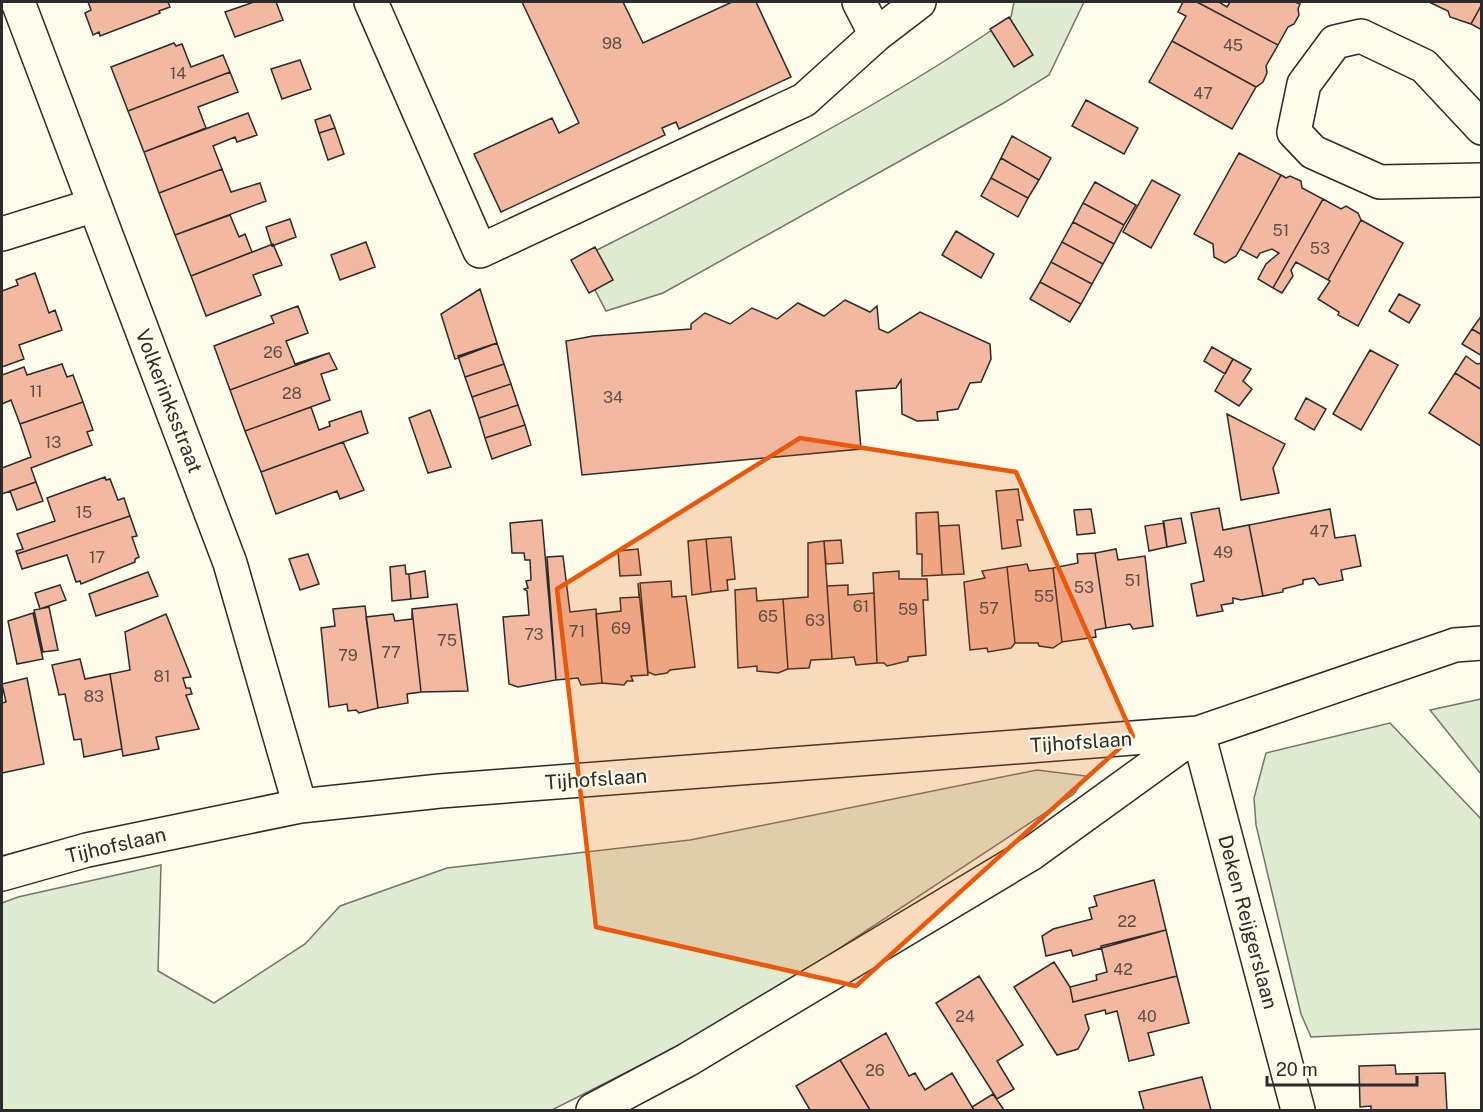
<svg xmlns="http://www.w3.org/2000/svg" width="1483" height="1112" viewBox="0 0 1483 1112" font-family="'Public Sans',sans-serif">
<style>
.green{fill:#deebd1;stroke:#74746e;stroke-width:1.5}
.building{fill:#f2b8a0;stroke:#2b2b2b;stroke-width:1.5}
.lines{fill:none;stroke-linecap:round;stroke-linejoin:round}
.minor-casing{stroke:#2b2b2b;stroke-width:36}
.minor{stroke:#fdfbea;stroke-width:33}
.marked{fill:#e8590c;fill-opacity:0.2;stroke:#e8590c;stroke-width:4.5;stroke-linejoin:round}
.labels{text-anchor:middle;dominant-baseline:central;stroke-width:4.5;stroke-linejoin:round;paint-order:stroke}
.number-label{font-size:16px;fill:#5d4e48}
.street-label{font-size:20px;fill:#2b2b2b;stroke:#fdfbea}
</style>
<rect width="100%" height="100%" fill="#fdfbea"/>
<path class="green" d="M 1014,2 L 1084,2 L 1049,75 L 1002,104 L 663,293 L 606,311 L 579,259 C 726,185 876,111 1011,17 Z
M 1481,699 L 1482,699 L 1481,774 L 1430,710 Z
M 1390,723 L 1481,819 L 1481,1029 L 1311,1037 L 1301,1014 L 1256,825 L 1254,798 L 1266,753 Z
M 1037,770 L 1086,776 L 1074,794 L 732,1019 L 552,1110 L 2,1110 L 2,903 L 18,897 L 161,865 L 158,971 L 214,1003 L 305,944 L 340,906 L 447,868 L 690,840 Z"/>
<path class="building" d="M 88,2 L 168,2 L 170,7 L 159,11 L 160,13 L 100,36 L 99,32 L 93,35 L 85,13 L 91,10 Z
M 254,2 L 276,2 L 283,20 L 235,37 L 225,12 Z
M 522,2 L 623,2 L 643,43 L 732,2 L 756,2 L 791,77 L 679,129 L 676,122 L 662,128 L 665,135 L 501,212 L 474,154 L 552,118 L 559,133 L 579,123 Z
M 1183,2 L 1197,2 L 1278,45 L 1266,66 L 1267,73 L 1263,82 L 1256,87 L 1172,41 L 1186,16 L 1178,12 Z
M 1197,2 L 1219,2 L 1227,7 L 1230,2 L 1295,2 L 1300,4 L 1298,9 L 1299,15 L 1294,24 L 1288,27 L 1278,45 Z
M 1429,2 L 1482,2 L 1482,4 L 1471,24 L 1450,17 L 1448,11 Z
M 1482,4 L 1482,30 L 1471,24 Z
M 1009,17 L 1033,55 L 1014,67 L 990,29 Z
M 1172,41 L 1256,87 L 1232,129 L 1149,82 Z
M 174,43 L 176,46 L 182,44 L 191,67 L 223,55 L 230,72 L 128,111 L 111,67 Z
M 300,60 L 311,89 L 282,99 L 271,69 Z
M 230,72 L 238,92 L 198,107 L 206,128 L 144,152 L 128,111 Z
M 1086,100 L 1138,128 L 1124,154 L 1072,126 Z
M 248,113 L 257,135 L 237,142 L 235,137 L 213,146 L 222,169 L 159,193 L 144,152 Z
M 330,115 L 335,128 L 319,133 L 315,120 Z
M 335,128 L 344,154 L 328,160 L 319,133 Z
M 1012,136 L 1051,158 L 1039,180 L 1001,158 Z
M 1239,153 L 1281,175 L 1236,256 L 1225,263 L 1214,257 L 1213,244 L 1194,234 Z
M 1001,158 L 1039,180 L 1028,198 L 991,178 Z
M 222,169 L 231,192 L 260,183 L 266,201 L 175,235 L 159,193 Z
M 1281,175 L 1286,178 L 1290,176 L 1301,181 L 1302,188 L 1323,199 L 1273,288 L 1258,279 L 1266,264 L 1279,253 L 1272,249 L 1260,253 L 1257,258 L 1240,249 Z
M 991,178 L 1028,198 L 1018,217 L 981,196 Z
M 1152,180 L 1180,195 L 1151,248 L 1123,232 Z
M 1095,182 L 1136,205 L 1124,225 L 1083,203 Z
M 1323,199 L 1341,209 L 1346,206 L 1358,213 L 1361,220 L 1328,280 L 1296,262 L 1291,270 L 1293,276 L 1282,293 L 1273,288 Z
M 1083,203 L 1124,225 L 1114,244 L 1073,222 Z
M 230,215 L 239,237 L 245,234 L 252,252 L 191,276 L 175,235 Z
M 290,219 L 296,237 L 272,246 L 266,227 Z
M 1361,220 L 1403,243 L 1358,326 L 1338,315 L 1339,312 L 1318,299 L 1330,281 L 1328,280 Z
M 1073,222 L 1114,244 L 1103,264 L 1062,242 Z
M 956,231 L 994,254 L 981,278 L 942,255 Z
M 366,242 L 375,267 L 340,280 L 331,255 Z
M 1062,242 L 1103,264 L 1092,284 L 1051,262 Z
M 273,244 L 282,265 L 253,275 L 261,295 L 206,316 L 191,276 Z
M 595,247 L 613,280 L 589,293 L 571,260 Z
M 1051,262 L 1092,284 L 1081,304 L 1040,282 Z
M 35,273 L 49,313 L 55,310 L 62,330 L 19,345 L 24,359 L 2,367 L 2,291 L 18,285 L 16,280 Z
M 1040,282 L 1081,304 L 1070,322 L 1030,299 Z
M 480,289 L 497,343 L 455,359 L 441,314 Z
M 1399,294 L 1420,305 L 1409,323 L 1389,311 Z
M 845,300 L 870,312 L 877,306 L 879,329 L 888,333 L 920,312 L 990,344 L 991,359 L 981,382 L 970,383 L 958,409 L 937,412 L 938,420 L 917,421 L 902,414 L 901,380 L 896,388 L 856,391 L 861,449 L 582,475 L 566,341 L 593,336 L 691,329 L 691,324 L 705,313 L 730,324 L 752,308 L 777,319 L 798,303 L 824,316 Z
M 298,306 L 308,333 L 286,341 L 295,364 L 329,353 L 230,390 L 214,346 L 274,323 L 271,316 Z
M 1482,315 L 1482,335 L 1472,329 Z
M 1472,329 L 1482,335 L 1482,356 L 1462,344 Z
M 497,343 L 504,364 L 465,377 L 458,356 Z
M 1212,347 L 1233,359 L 1225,374 L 1204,361 Z
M 1370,350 L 1398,365 L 1361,430 L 1333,414 Z
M 329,353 L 337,369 L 321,374 L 330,400 L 245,431 L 230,390 Z
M 1466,356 L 1477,364 L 1482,363 L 1482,390 L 1455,373 Z
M 1233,359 L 1251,369 L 1243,381 L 1252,389 L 1239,406 L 1215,391 Z
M 62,364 L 67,377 L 73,375 L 83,402 L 20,424 L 11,400 L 2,404 L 2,375 L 24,367 L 27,375 Z
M 504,364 L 511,384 L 472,397 L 465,377 Z
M 1455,373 L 1482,390 L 1482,447 L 1429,413 Z
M 511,384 L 518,405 L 479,418 L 472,397 Z
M 1306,398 L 1326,409 L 1314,430 L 1295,419 Z
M 83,402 L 93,430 L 87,432 L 92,445 L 31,468 L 36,482 L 2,494 L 2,468 L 31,457 L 20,424 Z
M 518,405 L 525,425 L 485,438 L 479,418 Z
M 311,407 L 319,430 L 330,426 L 329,422 L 361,411 L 368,433 L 261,472 L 245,431 Z
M 430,410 L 451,467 L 428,473 L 409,418 Z
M 1227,414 L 1285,444 L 1273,468 L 1279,493 L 1241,500 Z
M 525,425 L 531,445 L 492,459 L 485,438 Z
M 343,442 L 364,490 L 340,499 L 337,491 L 276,514 L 261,472 Z
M 105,477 L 106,480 L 110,479 L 118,500 L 124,498 L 130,516 L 17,554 L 16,551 L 23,549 L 17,534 L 55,521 L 47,498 Z
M 36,482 L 43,501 L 17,510 L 10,491 Z
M 1018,489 L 1023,520 L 1017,520 L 1021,546 L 1002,549 L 996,491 Z
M 1219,508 L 1223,530 L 1249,525 L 1263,596 L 1241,600 L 1233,598 L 1233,603 L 1221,605 L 1223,611 L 1197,616 L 1191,584 L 1204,581 L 1191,513 Z
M 1091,509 L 1095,533 L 1077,535 L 1074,510 Z
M 1330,509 L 1335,538 L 1355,535 L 1361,566 L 1341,570 L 1343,580 L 1319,585 L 1314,578 L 1303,580 L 1303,584 L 1283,589 L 1283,592 L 1263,596 L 1249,525 Z
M 938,512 L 942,575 L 922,576 L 922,554 L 917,554 L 916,513 Z
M 130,516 L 137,536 L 132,537 L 139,557 L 135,559 L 135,562 L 81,584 L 80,581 L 76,582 L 67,555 L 22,569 L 17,554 Z
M 1181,518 L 1186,543 L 1167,547 L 1163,521 Z
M 542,520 L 556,680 L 518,687 L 509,684 L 503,617 L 529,615 L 527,591 L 524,589 L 528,588 L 526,581 L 531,580 L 530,560 L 525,560 L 524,553 L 512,553 L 510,523 Z
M 1164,523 L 1167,547 L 1149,551 L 1145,526 Z
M 959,525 L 964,574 L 942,575 L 939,526 Z
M 731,537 L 735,579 L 727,580 L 728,590 L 711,592 L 706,539 Z
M 706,539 L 711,592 L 692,595 L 688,541 Z
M 841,540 L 843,563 L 826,564 L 824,541 Z
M 824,541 L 832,659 L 811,660 L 809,668 L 788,669 L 783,599 L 808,597 L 808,543 Z
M 638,549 L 641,575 L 620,576 L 618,551 Z
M 1116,549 L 1118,560 L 1145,556 L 1153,626 L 1133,629 L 1130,624 L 1106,628 L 1095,553 Z
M 1095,553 L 1106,628 L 1095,630 L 1096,637 L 1062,642 L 1053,568 L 1078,563 L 1077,554 Z
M 308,554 L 319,584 L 300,590 L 289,559 Z
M 563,556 L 570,612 L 596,609 L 602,683 L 581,685 L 578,678 L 556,680 L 547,557 Z
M 1027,564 L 1029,571 L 1053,568 L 1062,642 L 1053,648 L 1039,646 L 1038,643 L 1015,643 L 1007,567 Z
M 405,565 L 406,574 L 409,574 L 411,599 L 392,601 L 390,567 Z
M 1007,567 L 1015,643 L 1011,648 L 988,652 L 987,648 L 970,650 L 964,582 L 985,578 L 982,571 Z
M 425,571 L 428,597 L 411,599 L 409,574 Z
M 899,571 L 899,579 L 927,579 L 928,600 L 923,600 L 926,655 L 908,657 L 908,661 L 887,666 L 884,663 L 877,663 L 873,573 Z
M 148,572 L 158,596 L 96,616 L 89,594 Z
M 671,581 L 672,597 L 686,596 L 695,667 L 670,670 L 667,673 L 655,675 L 648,672 L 640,583 Z
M 638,583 L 648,675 L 631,676 L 633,681 L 627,681 L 624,685 L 602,683 L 596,614 L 621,611 L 620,598 L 639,597 Z
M 60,585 L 66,600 L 40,609 L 35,593 Z
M 848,585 L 848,595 L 874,593 L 877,663 L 856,665 L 854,657 L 832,659 L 827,586 Z
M 756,588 L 757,601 L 783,599 L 788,669 L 778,673 L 757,671 L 757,666 L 738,668 L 735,590 Z
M 457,604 L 468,691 L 421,692 L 412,609 Z
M 365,606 L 378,708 L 359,713 L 356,710 L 348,711 L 347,704 L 329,707 L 321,628 L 335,626 L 333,609 Z
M 49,607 L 58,650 L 43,652 L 34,610 Z
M 412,609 L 421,692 L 407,694 L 408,703 L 378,708 L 366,617 L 393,614 L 395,621 L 412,619 Z
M 33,613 L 43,659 L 17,664 L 8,621 Z
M 166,614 L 191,677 L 183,678 L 186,688 L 190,688 L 192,694 L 186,695 L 199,729 L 156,737 L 159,749 L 123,756 L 110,674 L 130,670 L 125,632 Z
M 80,659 L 85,679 L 110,674 L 122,749 L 84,757 L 81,739 L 74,740 L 65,694 L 59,695 L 52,665 Z
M 27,678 L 44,764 L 2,773 L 2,703 L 6,702 L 2,684 Z
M 1154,880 L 1166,930 L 1073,956 L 1071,950 L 1046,956 L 1042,936 L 1053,929 L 1092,919 L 1089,908 L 1097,906 L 1094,896 Z
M 1166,930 L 1177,976 L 1073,1002 L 1070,987 L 1097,980 L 1096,975 L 1107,972 L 1101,946 Z
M 1054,962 L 1070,987 L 1073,1002 L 1177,976 L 1189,1023 L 1148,1033 L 1154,1055 L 1129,1061 L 1117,1011 L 1106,1014 L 1105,1010 L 1085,1015 L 1089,1029 L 1078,1049 L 1057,1055 L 1014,987 Z
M 979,976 L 1023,1045 L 997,1061 L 1014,1089 L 997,1099 L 936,1003 Z
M 886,1033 L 909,1076 L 915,1073 L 925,1090 L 952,1073 L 974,1110 L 870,1110 L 840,1060 Z
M 840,1060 L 870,1110 L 810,1110 L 796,1086 Z
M 1395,1065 L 1396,1074 L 1445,1073 L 1447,1110 L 1371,1110 L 1371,1106 L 1360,1107 L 1359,1066 Z
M 1202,1077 L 1211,1110 L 1144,1110 L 1139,1092 Z
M 993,1094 L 1004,1110 L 974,1110 L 972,1107 Z"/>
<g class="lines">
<defs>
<path id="minor" d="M 18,2 L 230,563 L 300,806
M 371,2 L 480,251 L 804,100 L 876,35 L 919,2
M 859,2 L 876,35
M 1482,128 L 1424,66 L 1361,36 L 1335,42 L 1304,84 L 1294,132 L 1313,152 L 1380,182 L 1482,180
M 2,234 L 95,205
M 1198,733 L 1298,1110
M 2,874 L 87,850 L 300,806 L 440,791 L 1198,733 L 1455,645 L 1482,643
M 593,1110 L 687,1060 L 1032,853 L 1198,733"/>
</defs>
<use href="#minor" class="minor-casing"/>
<use href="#minor" class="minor"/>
</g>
<path class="marked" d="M 800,438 L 1016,472 L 1133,736 L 856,986 L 596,927 L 557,589 Z"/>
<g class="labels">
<g class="number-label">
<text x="612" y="43">98</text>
<text x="1233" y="45">45</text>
<text x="178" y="73">14</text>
<text x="1203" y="93">47</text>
<text x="1281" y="230">51</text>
<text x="1320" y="248">53</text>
<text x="273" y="352">26</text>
<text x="36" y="391">11</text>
<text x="292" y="393">28</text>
<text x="613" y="397">34</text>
<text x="53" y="442">13</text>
<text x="84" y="512">15</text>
<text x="1319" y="531">47</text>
<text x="1223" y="552">49</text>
<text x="97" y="557">17</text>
<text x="1133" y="580">51</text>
<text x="1084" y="587">53</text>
<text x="1044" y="596">55</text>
<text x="861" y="606">61</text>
<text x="989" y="608">57</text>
<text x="908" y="609">59</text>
<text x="768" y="616">65</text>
<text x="815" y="620">63</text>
<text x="621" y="628">69</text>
<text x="577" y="631">71</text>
<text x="534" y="634">73</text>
<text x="447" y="640">75</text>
<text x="391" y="652">77</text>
<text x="348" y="655">79</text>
<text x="162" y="676">81</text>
<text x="94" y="696">83</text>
<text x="1127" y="921">22</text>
<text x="1123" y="969">42</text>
<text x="965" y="1016">24</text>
<text x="1147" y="1016">40</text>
<text x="875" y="1070">26</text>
</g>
<g class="street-label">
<text transform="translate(169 401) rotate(69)">Volkerinksstraat</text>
<text transform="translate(1081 742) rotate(-4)">Tijhofslaan</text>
<text transform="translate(596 779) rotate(-4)">Tijhofslaan</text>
<text transform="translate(116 845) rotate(-13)">Tijhofslaan</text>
<text transform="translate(1248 922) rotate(75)">Deken Reijgerslaan</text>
</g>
</g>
<rect width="1483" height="1112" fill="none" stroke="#2b2b2b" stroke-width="6"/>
<path d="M1267 1076v9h150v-9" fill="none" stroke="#2b2b2b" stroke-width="3"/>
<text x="1276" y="1076" font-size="18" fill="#2b2b2b" stroke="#fdfbea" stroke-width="4.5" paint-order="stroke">20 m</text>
</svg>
